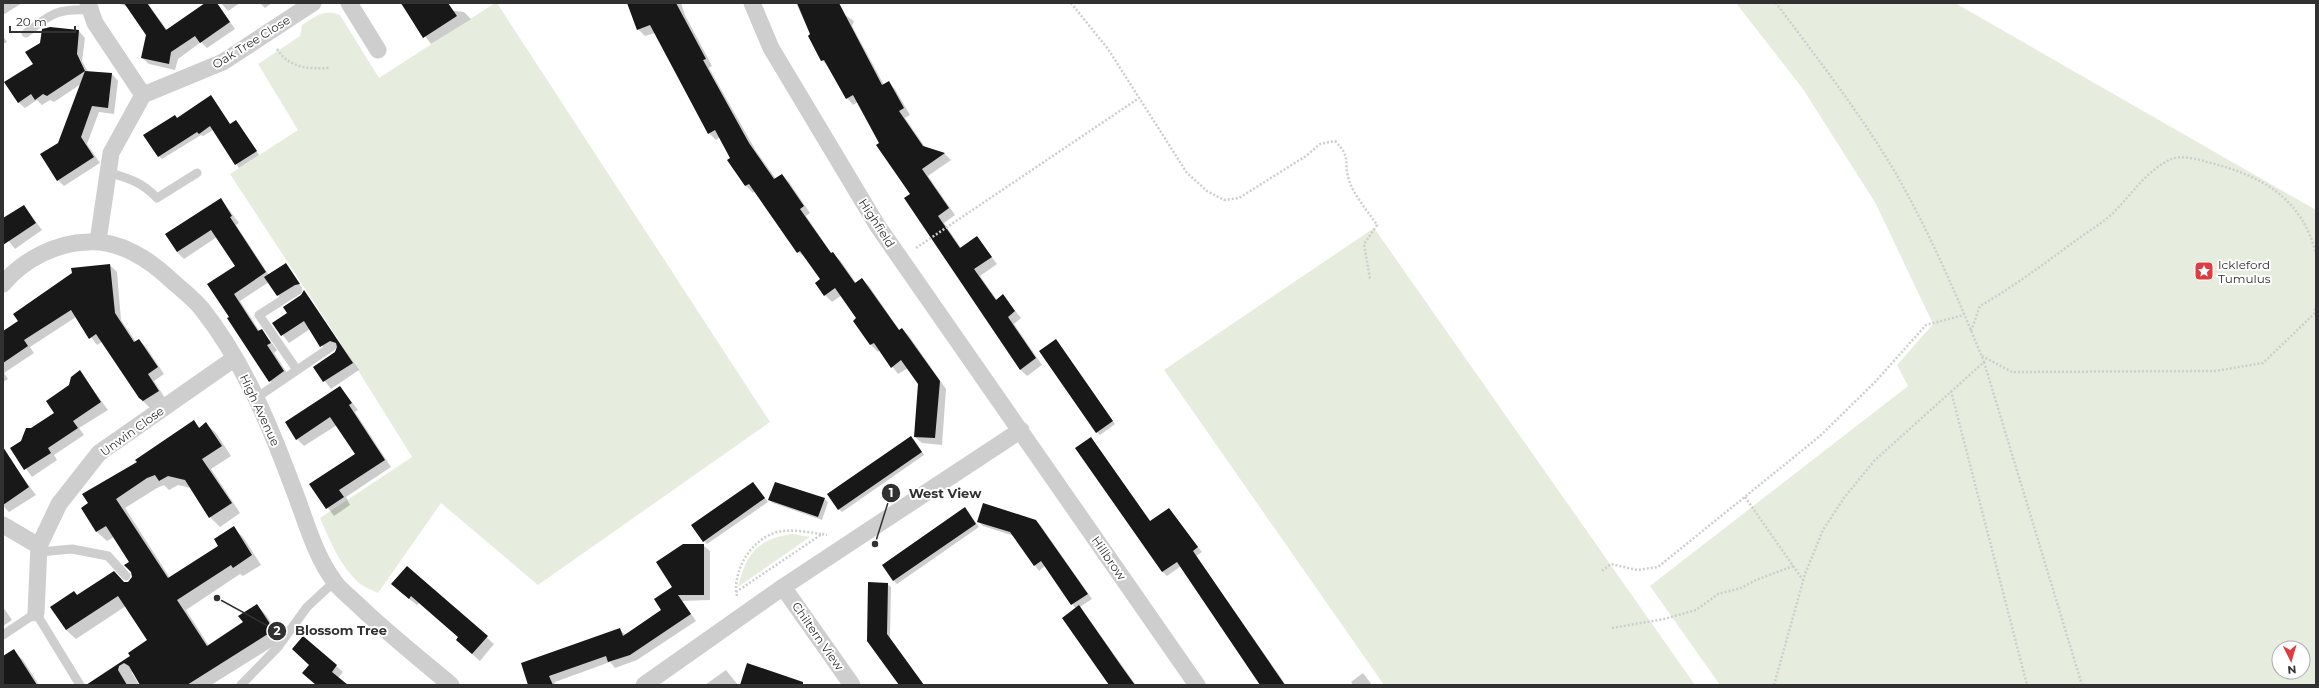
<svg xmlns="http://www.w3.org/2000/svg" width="2319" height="688" viewBox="0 0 2319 688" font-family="Montserrat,sans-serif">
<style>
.green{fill:#e6eddf;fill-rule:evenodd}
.shadow{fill:#0003}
.building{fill:#181818}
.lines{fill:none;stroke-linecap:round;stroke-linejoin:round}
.path{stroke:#cecece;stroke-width:2.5;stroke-dasharray:2 2;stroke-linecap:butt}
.service{stroke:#cecece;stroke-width:9}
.minor{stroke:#cecece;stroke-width:17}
.labels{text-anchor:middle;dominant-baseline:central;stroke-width:4;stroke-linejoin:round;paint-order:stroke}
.street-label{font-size:12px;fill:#313131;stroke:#fff}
.poi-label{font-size:12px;fill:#313131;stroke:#fff;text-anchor:start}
.leader{fill:none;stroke:#313131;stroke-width:1.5}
.callout-dot{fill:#313131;stroke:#fff;stroke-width:1.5}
.mark-label{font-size:12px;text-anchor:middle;font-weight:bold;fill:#fff}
.callout-label{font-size:13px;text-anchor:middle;font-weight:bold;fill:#313131;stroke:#fff;stroke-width:4;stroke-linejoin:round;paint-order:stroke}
</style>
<rect width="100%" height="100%" fill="#fff"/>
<path class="green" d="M 495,3 L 497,3 L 770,422 L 538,585 L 441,503 L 378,593 C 372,590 364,587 359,583 C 340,566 330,541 320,518 L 412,457 L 351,359 L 230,174 L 298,130 L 258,64 L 300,36 L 302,25 C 315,17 324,8 340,15 L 379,78 Z
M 1736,3 L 1955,3 L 2316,210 L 2316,685 L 1720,685 L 1650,586 L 1908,386 L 1897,365 L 1933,324 L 1876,204 L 1803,89 ZM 2279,648 L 2303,648 L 2303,672 L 2279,672 Z
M 1374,228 L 1695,685 L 1384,685 L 1164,370 Z
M 792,534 L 810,537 L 738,587 C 746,554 757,539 792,534 Z"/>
<path class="shadow" d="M 3,3 L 22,3 L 3,15 Z
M 117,3 L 153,3 L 149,5 L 167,30 L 207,3 L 217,3 L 235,29 L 207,48 L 201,42 L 178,59 L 175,70 L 149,64 L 142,58 L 147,35 L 128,7 Z
M 221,3 L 240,3 L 228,11 Z
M 260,3 L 272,3 L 265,8 Z
M 400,3 L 435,3 L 439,9 L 464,12 L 471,19 L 431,44 Z
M 628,3 L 681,3 L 685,15 L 712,66 L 709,68 L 756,151 L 776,179 L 782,175 L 789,182 L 810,213 L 806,216 L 832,254 L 840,260 L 856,283 L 862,279 L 869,286 L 900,331 L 902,329 L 909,336 L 946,389 L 942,445 L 922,443 L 915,437 L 919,384 L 908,368 L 898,374 L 880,350 L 878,352 L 871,345 L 854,321 L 858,318 L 842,295 L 832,302 L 825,295 L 816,283 L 821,279 L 806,258 L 798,252 L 755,191 L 753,193 L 746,186 L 729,160 L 731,158 L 720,137 L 716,140 L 709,133 L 655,33 L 645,36 L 638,29 Z
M 796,3 L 838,3 L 842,13 L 854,21 L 852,26 L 884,85 L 889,83 L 895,89 L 910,115 L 905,118 L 925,147 L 945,154 L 951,160 L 928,176 L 955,215 L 944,223 L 961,248 L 977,238 L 997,264 L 980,276 L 997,300 L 1003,296 L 1021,318 L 1014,324 L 1042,365 L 1027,376 L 1020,369 L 912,194 L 858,102 L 853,105 L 847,98 L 828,67 L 822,60 Z
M 44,29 L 79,31 L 85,38 L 82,61 L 88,72 L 112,74 L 118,81 L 114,114 L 99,112 L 87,144 L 100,163 L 64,186 L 58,180 L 59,143 L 81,84 L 54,102 L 50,100 L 42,105 L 37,100 L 25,108 L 18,102 L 34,64 Z
M 3,36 L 7,42 L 3,44 Z
M 211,96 L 230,125 L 236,121 L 239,124 L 259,155 L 239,168 L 213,130 L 203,136 L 201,135 L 162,159 L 159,156 L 177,119 Z
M 221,199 L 239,223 L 236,225 L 269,275 L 286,265 L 302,288 L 281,299 L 269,282 L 240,301 L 260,332 L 261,331 L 268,338 L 277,350 L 274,353 L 291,379 L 277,388 L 270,381 L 230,317 L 236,266 L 217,237 L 184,259 L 177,252 Z
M 24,206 L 42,230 L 15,249 L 3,234 L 3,219 Z
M 110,265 L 117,272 L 121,320 L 136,342 L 139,340 L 146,347 L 164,374 L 154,381 L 165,398 L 150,408 L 140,398 L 102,342 L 97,345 L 76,317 L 30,347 L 34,353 L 4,373 L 8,379 L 3,382 L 3,332 Z
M 304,292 L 359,370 L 331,389 L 314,367 L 335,353 L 337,348 L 328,353 L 310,329 L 289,343 L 273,323 L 289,313 Z
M 1056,340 L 1115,424 L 1100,435 L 1097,432 Z
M 80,372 L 108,410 L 79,428 L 84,435 L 54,455 L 57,460 L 32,477 L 11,448 L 22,441 L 31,429 L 55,413 L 70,386 Z
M 340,387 L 358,410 L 355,412 L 391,467 L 346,497 L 350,505 L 334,516 L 310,484 L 356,454 L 337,425 L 304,446 L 297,439 Z
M 194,422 L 200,428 L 206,424 L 216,433 L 231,456 L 211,469 L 240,513 L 220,527 L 210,517 L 191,488 L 178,485 L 169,490 L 164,485 L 157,488 L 125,508 L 170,578 L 220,546 L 233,528 L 243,537 L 261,565 L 243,576 L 240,574 L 186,610 L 209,646 L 244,623 L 257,605 L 266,615 L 283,640 L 211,685 L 140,685 L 134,672 L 130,673 L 130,685 L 99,685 L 95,680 L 131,657 L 149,640 L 126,606 L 76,639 L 66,630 L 78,596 L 128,583 L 133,578 L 130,562 L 114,537 L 107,541 L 97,532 L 82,508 L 138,462 Z
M 1091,438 L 1151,522 L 1173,514 L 1202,552 L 1196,556 L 1286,685 L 1261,685 L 1181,566 L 1167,576 L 1163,572 L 1077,448 Z
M 914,440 L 924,455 L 842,512 L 839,509 Z
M 12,463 L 36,495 L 9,512 L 3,506 L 3,468 Z
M 753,483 L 768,502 L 707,544 L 704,541 Z
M 824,499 L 828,502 L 822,520 L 773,503 L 770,500 Z
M 968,511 L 979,527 L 897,584 L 894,581 L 883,565 Z
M 978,521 L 1036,521 L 1041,526 L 1092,599 L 1080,607 L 1136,685 L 1110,685 L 1076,609 L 1045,566 L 1039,571 L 1014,536 L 983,526 Z
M 703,545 L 710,551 L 710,600 L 682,601 L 696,621 L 637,660 L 615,668 L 610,662 L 555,682 L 554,685 L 529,685 L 620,630 L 626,635 L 662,610 L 673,587 Z
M 407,567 L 494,644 L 480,661 L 464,647 L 459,638 L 419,603 L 417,605 L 399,591 Z
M 887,584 L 891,587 L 890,638 L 924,685 L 900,685 L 868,641 Z
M 3,607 L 12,620 L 3,626 Z
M 304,637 L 343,672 L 338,678 L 346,685 L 316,685 Z
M 13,650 L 23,660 L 39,685 L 3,685 L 3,657 Z
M 726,670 L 738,685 L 705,685 Z
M 1363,673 L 1372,685 L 1353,685 L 1351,682 Z"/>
<path class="building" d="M 124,3 L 147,3 L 166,30 L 205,3 L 217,3 L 230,22 L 200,43 L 195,36 L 171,52 L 169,64 L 141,58 L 146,35 Z
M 401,3 L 448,3 L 457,16 L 423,38 Z
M 627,3 L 676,3 L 706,59 L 703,60 L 749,143 L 774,179 L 782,174 L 804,206 L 800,209 L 831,253 L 833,252 L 855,283 L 862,278 L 899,330 L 902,328 L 940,381 L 935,438 L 914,437 L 918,384 L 901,360 L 891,368 L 874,343 L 870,345 L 853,321 L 856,318 L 835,288 L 824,296 L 815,283 L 820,279 L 800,251 L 797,253 L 749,184 L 745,186 L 727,160 L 730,158 L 715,130 L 708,134 L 650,25 L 637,30 Z
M 797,3 L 839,3 L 882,85 L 889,81 L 904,108 L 899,111 L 923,146 L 945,153 L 922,169 L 949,208 L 938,216 L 960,248 L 977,236 L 992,257 L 974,269 L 996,300 L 1003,294 L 1015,311 L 1008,317 L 1036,358 L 1020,370 L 904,198 L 910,194 L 876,145 L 879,143 L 853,95 L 846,99 L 824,60 L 821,61 L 808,36 L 810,34 Z
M 50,27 L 79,30 L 77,54 L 85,71 L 112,73 L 108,108 L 92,106 L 81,137 L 94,157 L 57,181 L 40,154 L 58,143 L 85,71 L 47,96 L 43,94 L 35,100 L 31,94 L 18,103 L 4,82 L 33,64 L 25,52 L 40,43 L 42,29 Z
M 211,95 L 230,124 L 236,120 L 257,151 L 235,165 L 210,126 L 199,134 L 197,132 L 158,157 L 143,135 L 175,115 L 177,118 Z
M 221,198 L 232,216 L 230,217 L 266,272 L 234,294 L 258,331 L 262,329 L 271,343 L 267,345 L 284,371 L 269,382 L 227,318 L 229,317 L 207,284 L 235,266 L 211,230 L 177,252 L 165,234 Z
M 24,205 L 36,223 L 3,245 L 3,218 Z
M 286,263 L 300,284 L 295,285 L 277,296 L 264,277 Z
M 110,264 L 115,313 L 134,342 L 139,339 L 158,367 L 148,374 L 159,391 L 143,401 L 139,398 L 96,334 L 89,339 L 71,310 L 24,340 L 28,346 L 3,363 L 3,331 L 18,321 L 13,314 L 72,273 L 71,268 Z
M 304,290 L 353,363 L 323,382 L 313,367 L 335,352 L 337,347 L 336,343 L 330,341 L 320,347 L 304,321 L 281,336 L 272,323 L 287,313 L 283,307 L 301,295 Z
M 1056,339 L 1113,421 L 1096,433 L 1039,351 Z
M 80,370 L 101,402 L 73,421 L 78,428 L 48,448 L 51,453 L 24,470 L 10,448 L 21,441 L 26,428 L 31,428 L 54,413 L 46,401 L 69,385 L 71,377 Z
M 340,386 L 352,403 L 349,405 L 385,460 L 339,490 L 344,497 L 326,509 L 309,484 L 355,454 L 330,417 L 296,440 L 285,422 Z
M 194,420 L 199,428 L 206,422 L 222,446 L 202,459 L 232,503 L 209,518 L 185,480 L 168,476 L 159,481 L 155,475 L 147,478 L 116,499 L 168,578 L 218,546 L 214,539 L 234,526 L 252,555 L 233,568 L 231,565 L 177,600 L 207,646 L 243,622 L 238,616 L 257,604 L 274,630 L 187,685 L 140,685 L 129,666 L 124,663 L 119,666 L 118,670 L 127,685 L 86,685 L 130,656 L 128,653 L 147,640 L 118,596 L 66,630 L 50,607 L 74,591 L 77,595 L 114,571 L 124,582 L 128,582 L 132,577 L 131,572 L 124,565 L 129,562 L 106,526 L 96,532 L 81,508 L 88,503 L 82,494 L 137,462 L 135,460 Z
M 911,436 L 922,452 L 838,510 L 827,494 Z
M 1091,437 L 1150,521 L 1169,508 L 1198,547 L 1193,551 L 1285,685 L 1260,685 L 1177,562 L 1162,572 L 1075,448 Z
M 3,447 L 29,487 L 3,505 Z
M 753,482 L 765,498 L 703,542 L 691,525 Z
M 775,482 L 825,498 L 818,517 L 768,500 Z
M 983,503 L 1036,520 L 1088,594 L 1071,605 L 1041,561 L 1034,566 L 1010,532 L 977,522 Z
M 965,507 L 976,524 L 893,581 L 882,565 Z
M 683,544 L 704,544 L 704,595 L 678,595 L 691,614 L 630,655 L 608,662 L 606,656 L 549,676 L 553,685 L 528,685 L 521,663 L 620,628 L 623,636 L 661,610 L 654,599 L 672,587 L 656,562 Z
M 407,566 L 488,636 L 472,654 L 456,640 L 458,637 L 435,617 L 411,596 L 409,599 L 391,584 Z
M 868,582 L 888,583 L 887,634 L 924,685 L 899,685 L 867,641 Z
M 1079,605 L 1122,667 L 1135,685 L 1109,685 L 1062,618 Z
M 303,636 L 337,665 L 332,672 L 348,685 L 316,685 L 302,673 L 309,665 L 292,649 Z
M 14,649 L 37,685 L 3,685 L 3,656 Z
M 747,663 L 803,682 L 803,685 L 740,685 Z"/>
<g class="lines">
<path class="path" d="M 1071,3 L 1108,49 L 1187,173 L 1207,191 L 1224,200 L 1239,198 L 1306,156 L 1320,144 L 1335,141 C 1352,158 1343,162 1349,180 C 1354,196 1368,211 1377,225 L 1364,244 L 1370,279
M 277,49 C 289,68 308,69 329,68
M 916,248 L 1139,98
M 1971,331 L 1980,306 C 2013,287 2044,264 2075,241 C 2087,232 2103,223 2114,212 C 2133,193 2146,171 2171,159 C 2180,155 2198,159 2207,162 C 2260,175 2302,197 2316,254
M 1982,356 L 2012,372 L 2215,371 L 2263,363 L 2314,314 L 2316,305
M 1984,362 L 2082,685
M 1951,391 L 2027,685
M 1745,497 L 1803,580
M 1602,571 L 1611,564 L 1637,570 L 1658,567 L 1820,436 L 1875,382 L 1926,325 L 1964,315
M 736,592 C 735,568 750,542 774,533 C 789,528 806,532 821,534
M 737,596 L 736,592 L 822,534 L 827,535
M 1612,628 L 1664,619 L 1696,610 L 1718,594 L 1741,588 L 1756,580 L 1793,566
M 1774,685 L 1805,574 L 1823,530 L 1844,498 L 1874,461 L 1984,362 C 1958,298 1930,233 1895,172 C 1860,113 1817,58 1776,3"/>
<path class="service" d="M 26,33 C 51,14 57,8 90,10
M 107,172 C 128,178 142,182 157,198 L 197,173
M 297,370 L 259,315 L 298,290
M 256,398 L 331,347
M 39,552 L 72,549 L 108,556 L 126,576
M 3,635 L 36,613 L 80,685
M 124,669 L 134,685
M 241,685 L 278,647 L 307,607 L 334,582"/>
<path class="minor" d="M 88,3 L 95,23 L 143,95
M 349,3 L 378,50
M 752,3 L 771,48 L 877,225 L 1197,685
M 98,241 L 111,153 L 143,95 L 223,62 L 313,3
M 3,284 C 24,259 56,243 88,242 C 119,240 149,259 171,280 C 181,289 193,298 202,309 C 243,361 269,423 292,485 C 305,517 313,552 334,581 C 339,589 349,596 356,603 C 386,632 419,658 451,685
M 3,525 L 39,546
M 783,587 L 852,685
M 36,613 L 39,546 L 59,504 L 99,453 L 235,358
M 644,685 L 783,587 L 1021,430"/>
</g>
<defs>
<symbol id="sight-square" viewBox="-11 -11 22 22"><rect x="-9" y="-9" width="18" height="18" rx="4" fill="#de3c40" stroke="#fff"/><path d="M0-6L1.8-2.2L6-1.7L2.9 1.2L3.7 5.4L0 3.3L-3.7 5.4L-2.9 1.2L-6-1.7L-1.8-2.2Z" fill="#fff"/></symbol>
</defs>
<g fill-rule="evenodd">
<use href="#sight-square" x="2193" y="260" width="22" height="22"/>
</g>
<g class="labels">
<g class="street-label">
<text transform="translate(251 42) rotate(-32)">Oak Tree Close</text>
<text transform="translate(877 223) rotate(57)">Highfield</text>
<text transform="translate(260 410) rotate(65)">High Avenue</text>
<text transform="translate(132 431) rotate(-36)">Unwin Close</text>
<text transform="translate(1109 558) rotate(55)">Hillbrow</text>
<text transform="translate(818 636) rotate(55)">Chiltern View</text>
</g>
<g class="poi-label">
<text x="2218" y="264">Ickleford<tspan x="2218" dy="14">Tumulus</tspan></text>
</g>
</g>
<path class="leader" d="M875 544L891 493M217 598L277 631"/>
<g class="callout-dot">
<circle cx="875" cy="544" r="4"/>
<circle cx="217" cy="598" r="4"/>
<circle cx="891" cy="493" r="10"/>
<circle cx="277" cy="631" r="10"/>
</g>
<g class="mark-label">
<text x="891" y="497">1</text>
<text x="277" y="635">2</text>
</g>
<g class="callout-label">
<text x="945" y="498">West View</text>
<text x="341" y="635">Blossom Tree</text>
</g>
<rect width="2319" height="688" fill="none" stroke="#313131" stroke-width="8"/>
<g transform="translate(2291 660) rotate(175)"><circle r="19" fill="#ffffff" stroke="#adadad"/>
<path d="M0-3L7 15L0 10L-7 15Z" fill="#de3c40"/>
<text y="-6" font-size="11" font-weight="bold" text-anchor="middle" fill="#313131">N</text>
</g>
<path d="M10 26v6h65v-6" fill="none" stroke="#313131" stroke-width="2"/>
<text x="16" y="26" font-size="12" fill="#313131" stroke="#ffffff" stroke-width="3" paint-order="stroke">20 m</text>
</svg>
